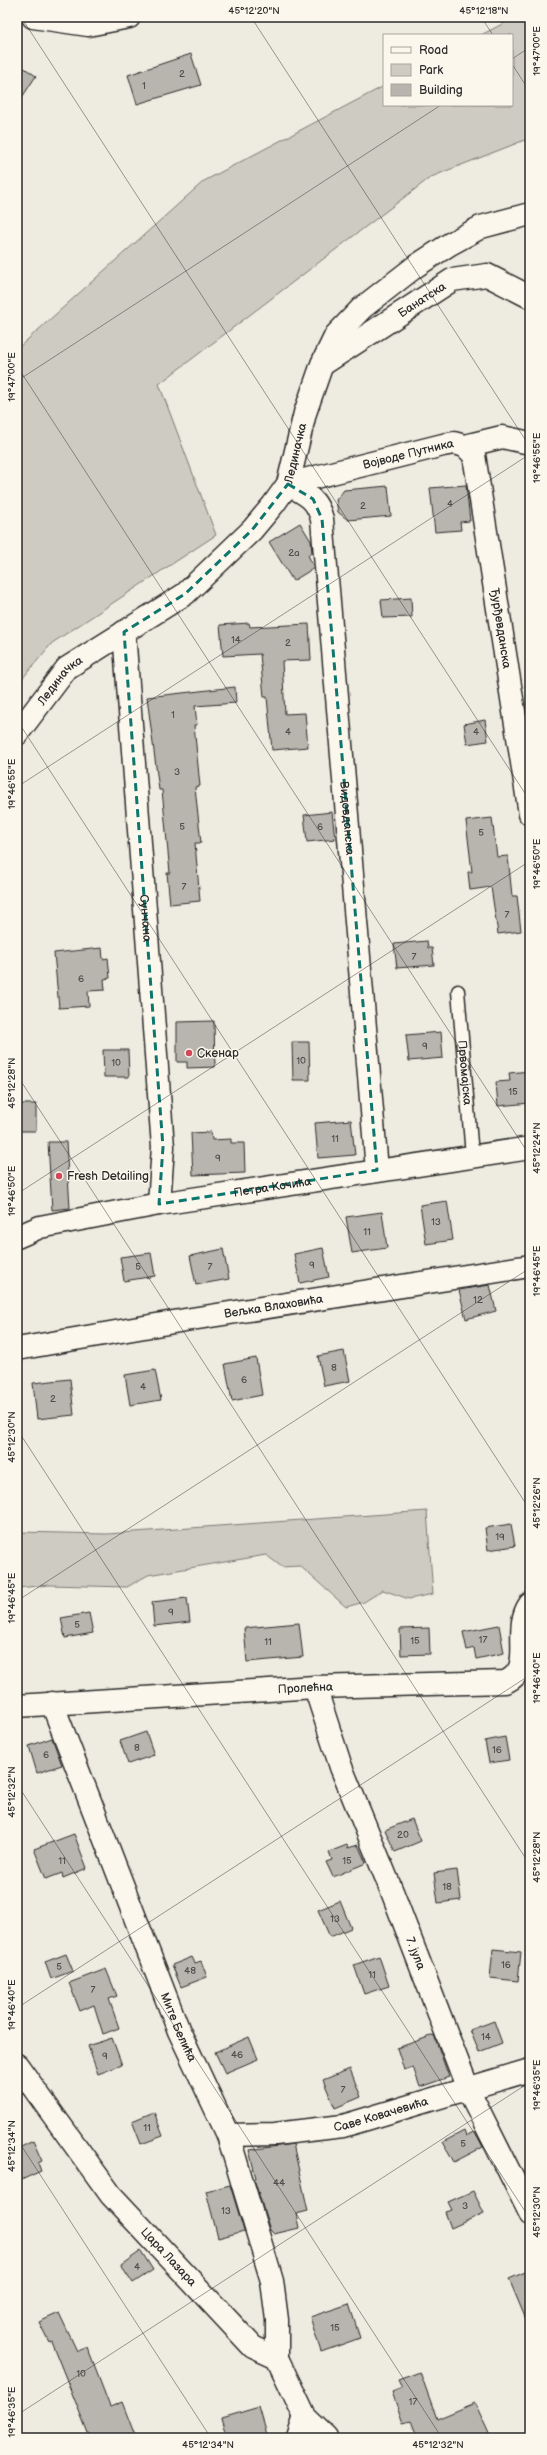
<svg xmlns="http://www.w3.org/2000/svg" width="547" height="2455" viewBox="0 0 547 2455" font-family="'Balsamiq Sans',sans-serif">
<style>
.green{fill:#cecbc2;stroke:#7c7b76}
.building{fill:#b8b5ae;stroke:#2b2b2b}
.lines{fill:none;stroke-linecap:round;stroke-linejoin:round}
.lane-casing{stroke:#2b2b2b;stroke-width:15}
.street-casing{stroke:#2b2b2b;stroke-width:25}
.lane{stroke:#fbf7ec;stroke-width:12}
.street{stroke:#fbf7ec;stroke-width:22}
.marked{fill:none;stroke:#0f766e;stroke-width:3;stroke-dasharray:8 5;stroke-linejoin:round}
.ticks{fill:none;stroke:#2b2b2b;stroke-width:1;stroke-opacity:0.45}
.poi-dot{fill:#d1495b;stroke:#fbf7ec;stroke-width:1.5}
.labels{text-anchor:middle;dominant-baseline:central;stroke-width:3;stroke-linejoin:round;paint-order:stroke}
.number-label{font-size:10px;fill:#4e4e4c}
.street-label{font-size:12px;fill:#2b2b2b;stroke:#fbf7ec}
.poi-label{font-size:12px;fill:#2b2b2b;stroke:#fbf7ec;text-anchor:start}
.neatline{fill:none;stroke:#2b2b2b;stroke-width:1.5}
.ticks-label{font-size:10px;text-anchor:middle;fill:#2b2b2b}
</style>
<rect width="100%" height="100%" fill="#eeebe0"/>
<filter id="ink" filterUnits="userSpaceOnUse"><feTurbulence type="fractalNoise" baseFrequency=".025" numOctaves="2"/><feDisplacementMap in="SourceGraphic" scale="8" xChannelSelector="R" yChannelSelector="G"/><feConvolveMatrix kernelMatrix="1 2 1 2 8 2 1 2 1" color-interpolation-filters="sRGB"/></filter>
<g filter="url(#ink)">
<path class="green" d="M 516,17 L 530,17 L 530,138 L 431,177 L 159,384 L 216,535 L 52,643 L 17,685 L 17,349 L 204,181 L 384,86 L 384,105 L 512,105 L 512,35 L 481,35 Z
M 427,1511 L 433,1594 L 409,1599 L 383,1590 L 364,1602 L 346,1607 L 300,1566 L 282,1567 L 266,1555 L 148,1575 L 127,1587 L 49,1585 L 17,1588 L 17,1532 L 107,1534 Z"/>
<path class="building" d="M 191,54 L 201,85 L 137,104 L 128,75 Z
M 17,63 L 36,76 L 17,105 Z
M 466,485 L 470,521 L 460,522 L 461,530 L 435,532 L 430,488 Z
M 388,486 L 391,516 L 348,520 L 338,512 L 336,500 L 344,490 Z
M 300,523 L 311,541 L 312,553 L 308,555 L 314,568 L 293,581 L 269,542 Z
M 411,598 L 412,617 L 383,618 L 381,600 Z
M 249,623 L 250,627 L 309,624 L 311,660 L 282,661 L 285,714 L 305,713 L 308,747 L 272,750 L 267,697 L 264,697 L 260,654 L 223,656 L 220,625 Z
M 235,687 L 236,703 L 195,706 L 197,725 L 194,725 L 200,786 L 195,787 L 201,843 L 195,843 L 200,901 L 170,904 L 167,873 L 170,873 L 162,790 L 159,790 L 147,697 Z
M 485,720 L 488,741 L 467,744 L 464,724 Z
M 332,812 L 335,839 L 307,842 L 304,815 Z
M 492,818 L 497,857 L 508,856 L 512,896 L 517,896 L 521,931 L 498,934 L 491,887 L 470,890 L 468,872 L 472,872 L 466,821 Z
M 427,941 L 428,948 L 432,948 L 434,965 L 397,968 L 394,944 Z
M 102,948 L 103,959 L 108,958 L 110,978 L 104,979 L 105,990 L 88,991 L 89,1006 L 59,1008 L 54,953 Z
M 214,1021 L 215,1067 L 187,1068 L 187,1062 L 177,1062 L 177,1022 Z
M 441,1032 L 443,1058 L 409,1061 L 406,1035 Z
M 292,1042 L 309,1042 L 310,1080 L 293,1080 Z
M 103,1050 L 128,1050 L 129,1077 L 104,1077 Z
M 530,1071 L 530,1103 L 498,1106 L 496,1082 L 510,1081 L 509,1073 Z
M 17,1104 L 36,1104 L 36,1131 L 17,1131 Z
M 351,1120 L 355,1155 L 318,1158 L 315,1123 Z
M 211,1132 L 212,1140 L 231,1139 L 231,1143 L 244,1143 L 245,1173 L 193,1175 L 191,1133 Z
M 48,1142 L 66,1142 L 70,1208 L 52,1210 Z
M 447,1201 L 453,1240 L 426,1244 L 420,1205 Z
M 382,1212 L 387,1248 L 352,1253 L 346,1217 Z
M 323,1248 L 329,1277 L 300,1283 L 294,1254 Z
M 223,1249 L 229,1279 L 196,1285 L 190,1256 Z
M 151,1253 L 155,1276 L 124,1281 L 120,1257 Z
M 490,1285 L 496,1311 L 466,1319 L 459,1290 Z
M 344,1351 L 350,1381 L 324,1386 L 318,1356 Z
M 256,1358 L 262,1395 L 232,1401 L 225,1364 Z
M 155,1370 L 161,1400 L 130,1405 L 125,1375 Z
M 70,1379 L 74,1415 L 37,1419 L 33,1383 Z
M 511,1524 L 515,1546 L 488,1550 L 485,1528 Z
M 187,1598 L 190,1622 L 154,1626 L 152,1602 Z
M 89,1613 L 93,1633 L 65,1638 L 61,1618 Z
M 299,1623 L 303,1657 L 247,1662 L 244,1628 Z
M 499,1625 L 504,1653 L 476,1659 L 474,1648 L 467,1650 L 463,1632 Z
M 429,1628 L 430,1654 L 401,1655 L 400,1629 Z
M 146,1732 L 154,1755 L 128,1764 L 120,1741 Z
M 505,1737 L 509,1760 L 489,1763 L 485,1741 Z
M 52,1738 L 62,1765 L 37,1773 L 29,1746 Z
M 412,1819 L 421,1841 L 395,1852 L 385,1830 Z
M 74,1834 L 87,1868 L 63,1878 L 62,1873 L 46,1879 L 34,1849 Z
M 347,1845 L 348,1848 L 358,1845 L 366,1863 L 333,1877 L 326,1862 L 332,1860 L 329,1852 Z
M 457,1870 L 461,1900 L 438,1903 L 434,1873 Z
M 340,1901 L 351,1928 L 330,1937 L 318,1910 Z
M 493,1949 L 521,1952 L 518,1981 L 490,1978 Z
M 66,1954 L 73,1971 L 51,1979 L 45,1962 Z
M 379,1956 L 389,1986 L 364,1994 L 354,1965 Z
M 192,1957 L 195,1963 L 201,1961 L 207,1977 L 181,1987 L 172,1965 Z
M 106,1969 L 117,1996 L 109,1999 L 119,2028 L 103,2034 L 94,2005 L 80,2011 L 69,1983 Z
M 494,2021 L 502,2043 L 479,2052 L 470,2030 Z
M 434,2035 L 449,2077 L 420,2087 L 413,2067 L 404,2070 L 397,2048 Z
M 249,2037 L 258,2059 L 225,2073 L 215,2052 Z
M 112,2038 L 122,2065 L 98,2074 L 88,2046 Z
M 350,2069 L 361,2097 L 335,2108 L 323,2080 Z
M 154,2112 L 163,2136 L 141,2144 L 132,2121 Z
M 464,2131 L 466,2136 L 475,2131 L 483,2147 L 454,2162 L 443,2142 Z
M 33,2141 L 42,2161 L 38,2163 L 41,2171 L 17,2182 L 17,2149 Z
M 293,2144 L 308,2211 L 296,2214 L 299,2228 L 274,2234 L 270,2230 L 254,2179 L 256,2178 L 249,2150 Z
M 230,2185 L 244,2231 L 218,2238 L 206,2191 Z
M 473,2191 L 484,2213 L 451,2228 L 445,2212 L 452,2210 L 448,2202 Z
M 141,2251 L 153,2270 L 133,2283 L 121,2265 Z
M 530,2270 L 530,2329 L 509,2279 Z
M 349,2304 L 360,2338 L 321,2352 L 310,2317 Z
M 59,2313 L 77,2351 L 87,2347 L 110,2407 L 122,2402 L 136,2438 L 90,2438 L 51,2341 L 49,2342 L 39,2322 Z
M 420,2372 L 437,2419 L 475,2403 L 491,2438 L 418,2438 L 411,2421 L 403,2423 L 392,2392 L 402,2388 L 398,2380 Z
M 259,2407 L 268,2438 L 228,2438 L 222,2418 Z"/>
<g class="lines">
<defs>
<g id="lane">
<path id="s1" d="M 458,991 L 472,1155"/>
</g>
<g id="street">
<path d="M 33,17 L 88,25 L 129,17"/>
<path id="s2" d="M 323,364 L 452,280 L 487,275 L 530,297"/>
<path id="s3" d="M 465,446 L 474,455 L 530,814"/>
<path id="s4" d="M 288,484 C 306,495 316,497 322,519 L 377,1170"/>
<path id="s5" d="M 288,484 L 443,445 L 454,443 L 465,446 L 502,437 L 530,443"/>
<path id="s6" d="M 124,632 L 163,1147 L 159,1204"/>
<path id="s7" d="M 17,734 L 67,668 L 185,594 L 252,530 L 273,505 L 288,484 L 305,413 L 322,364 L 336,335 L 362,308 L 416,266 L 450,244 L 481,227 L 530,214"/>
<path id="s8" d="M 17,1237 L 40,1227 L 159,1204 L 530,1148"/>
<path id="s9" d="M 17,1349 L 185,1320 L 530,1266"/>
<path id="s10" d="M 315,1687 L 341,1767 L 393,1894 L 468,2089 L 530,2213"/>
<path id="s11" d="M 52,1703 L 179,2031 L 228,2135 L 272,2281 L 277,2320 L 277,2358"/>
<path id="s12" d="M 17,1706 L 315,1687 L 505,1682 C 537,1669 511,1630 530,1604"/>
<path id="s13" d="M 17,2065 L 111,2195 L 253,2347 L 277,2358 L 305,2417 L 327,2438"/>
<path id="s14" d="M 228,2135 L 275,2134 L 343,2126 L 530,2070"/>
<path d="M 298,2438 L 305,2417"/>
</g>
</defs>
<use href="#lane" class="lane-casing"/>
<use href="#street" class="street-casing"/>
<use href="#lane" class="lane"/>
<use href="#street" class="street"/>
</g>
</g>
<path class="marked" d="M 288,484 L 313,499 L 322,519 L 377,1170 L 159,1204 L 163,1147 L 124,632 L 185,594 L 252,530 Z"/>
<path class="ticks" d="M 21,17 L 530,801M 251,17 L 530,447M 481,17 L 493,35M 512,59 L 530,47M 512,64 L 530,92M 17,366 L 530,1156M 17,381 L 441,105M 17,720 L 530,1510M 17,787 L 530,454M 17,1075 L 530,1865M 17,1194 L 530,861M 17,1429 L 530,2219M 17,1601 L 530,1268M 17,1784 L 442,2438M 17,2008 L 530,1675M 17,2139 L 211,2438M 17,2415 L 530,2082"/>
<g class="poi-dot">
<circle cx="189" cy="1053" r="4"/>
<circle cx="59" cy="1176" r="4"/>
</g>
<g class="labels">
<g class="number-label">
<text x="182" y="74">2</text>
<text x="144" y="86">1</text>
<text x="450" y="504">4</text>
<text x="363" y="506">2</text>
<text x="294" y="553">2a</text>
<text x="236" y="640">14</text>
<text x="288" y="643">2</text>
<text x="173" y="715">1</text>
<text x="288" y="732">4</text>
<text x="476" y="732">4</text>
<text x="177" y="772">3</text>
<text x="182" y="827">5</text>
<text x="320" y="827">6</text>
<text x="481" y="833">5</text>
<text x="184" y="887">7</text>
<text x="507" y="915">7</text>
<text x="414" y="957">7</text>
<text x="81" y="979">6</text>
<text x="425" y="1046">9</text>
<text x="301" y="1061">10</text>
<text x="116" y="1063">10</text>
<text x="513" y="1092">15</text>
<text x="335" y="1139">11</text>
<text x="218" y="1158">9</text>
<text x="436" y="1222">13</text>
<text x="367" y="1232">11</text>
<text x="312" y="1265">9</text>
<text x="138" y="1267">5</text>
<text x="210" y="1267">7</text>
<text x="478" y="1300">12</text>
<text x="334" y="1368">8</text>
<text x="244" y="1380">6</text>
<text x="143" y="1387">4</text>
<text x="53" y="1399">2</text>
<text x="500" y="1537">19</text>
<text x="171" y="1612">9</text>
<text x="77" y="1625">5</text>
<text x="483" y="1640">17</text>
<text x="415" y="1641">15</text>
<text x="268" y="1642">11</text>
<text x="137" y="1748">8</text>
<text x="497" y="1750">16</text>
<text x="46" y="1755">6</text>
<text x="403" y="1835">20</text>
<text x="62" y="1861">11</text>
<text x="347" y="1861">15</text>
<text x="447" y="1887">18</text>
<text x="335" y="1919">13</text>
<text x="506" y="1965">16</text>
<text x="59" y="1967">5</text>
<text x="190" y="1971">48</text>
<text x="372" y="1975">11</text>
<text x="93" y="1990">7</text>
<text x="486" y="2037">14</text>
<text x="237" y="2055">46</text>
<text x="105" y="2056">9</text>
<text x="343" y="2090">7</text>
<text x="147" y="2128">11</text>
<text x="463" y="2144">5</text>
<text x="279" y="2183">44</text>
<text x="465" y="2206">3</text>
<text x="226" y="2211">13</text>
<text x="137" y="2267">4</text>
<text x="335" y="2328">15</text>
<text x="81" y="2374">10</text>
<text x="413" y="2402">17</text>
</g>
<g class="street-label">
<text stroke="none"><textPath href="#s2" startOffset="118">Банатска</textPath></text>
<text stroke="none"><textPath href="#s7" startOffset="405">Лединачка</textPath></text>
<text stroke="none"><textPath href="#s5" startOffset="124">Војводе Путника</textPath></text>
<text stroke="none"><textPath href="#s3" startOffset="188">Ђурђевданска</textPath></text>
<text stroke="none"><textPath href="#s7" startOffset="69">Лединачка</textPath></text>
<text stroke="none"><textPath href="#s4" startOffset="351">Видовданска</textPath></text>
<text stroke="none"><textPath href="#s6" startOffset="287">Сунчана</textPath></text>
<text stroke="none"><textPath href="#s1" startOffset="82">Првомајска</textPath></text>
<text stroke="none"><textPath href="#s8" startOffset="261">Петра Кочића</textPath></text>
<text stroke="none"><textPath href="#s9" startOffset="260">Вељка Влаховића</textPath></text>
<text stroke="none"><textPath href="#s12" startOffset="289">Пролећна</textPath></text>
<text stroke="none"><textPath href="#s10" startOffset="285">7. јула</textPath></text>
<text stroke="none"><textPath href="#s11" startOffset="348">Мите Белића</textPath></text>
<text stroke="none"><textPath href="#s14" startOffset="155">Саве Ковачевића</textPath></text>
<text stroke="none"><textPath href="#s13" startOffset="245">Цара Лазара</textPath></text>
</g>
<g class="poi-label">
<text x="197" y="1053">Скенар</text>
<text x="67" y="1176">Fresh Detailing</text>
</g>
</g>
<rect width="547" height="2455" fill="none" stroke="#fbf7ec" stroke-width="44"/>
<rect x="383" y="34" width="130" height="72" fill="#fbf7ec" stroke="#a8a59f"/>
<rect x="391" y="47" width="20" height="6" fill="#fbf7ec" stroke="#a8a59f"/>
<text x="419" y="54" font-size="12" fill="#2b2b2b">Road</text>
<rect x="391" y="64" width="20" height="12" fill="#cecbc2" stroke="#a8a59f"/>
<text x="419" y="74" font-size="12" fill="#2b2b2b">Park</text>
<rect x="391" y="84" width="20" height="12" fill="#b8b5ae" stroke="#a8a59f"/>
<text x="419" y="94" font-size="12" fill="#2b2b2b">Building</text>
<rect x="22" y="22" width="503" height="2411" class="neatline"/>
<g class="ticks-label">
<text x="254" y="14">45°12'20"N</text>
<text x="484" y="14">45°12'18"N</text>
<text transform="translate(536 51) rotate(-90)" y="4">19°47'00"E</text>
<text transform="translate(11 377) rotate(-90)" y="4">19°47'00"E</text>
<text transform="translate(536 458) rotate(-90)" y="4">19°46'55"E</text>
<text transform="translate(11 784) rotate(-90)" y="4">19°46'55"E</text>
<text transform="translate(536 864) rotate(-90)" y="4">19°46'50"E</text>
<text transform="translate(11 1083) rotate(-90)" y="4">45°12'28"N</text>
<text transform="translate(536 1148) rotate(-90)" y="4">45°12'24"N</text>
<text transform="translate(11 1191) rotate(-90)" y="4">19°46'50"E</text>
<text transform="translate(536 1271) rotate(-90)" y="4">19°46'45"E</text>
<text transform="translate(11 1437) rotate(-90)" y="4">45°12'30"N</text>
<text transform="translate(536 1503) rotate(-90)" y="4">45°12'26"N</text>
<text transform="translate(11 1598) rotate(-90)" y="4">19°46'45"E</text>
<text transform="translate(536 1678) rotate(-90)" y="4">19°46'40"E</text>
<text transform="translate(11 1792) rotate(-90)" y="4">45°12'32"N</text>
<text transform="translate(536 1857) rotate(-90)" y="4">45°12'28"N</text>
<text transform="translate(11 2005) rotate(-90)" y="4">19°46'40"E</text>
<text transform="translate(536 2085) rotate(-90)" y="4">19°46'35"E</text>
<text transform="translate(11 2146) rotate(-90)" y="4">45°12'34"N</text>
<text transform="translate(536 2212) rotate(-90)" y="4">45°12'30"N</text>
<text transform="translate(11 2412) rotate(-90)" y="4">19°46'35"E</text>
<text x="208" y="2448">45°12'34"N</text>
<text x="438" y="2448">45°12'32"N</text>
</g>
</svg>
